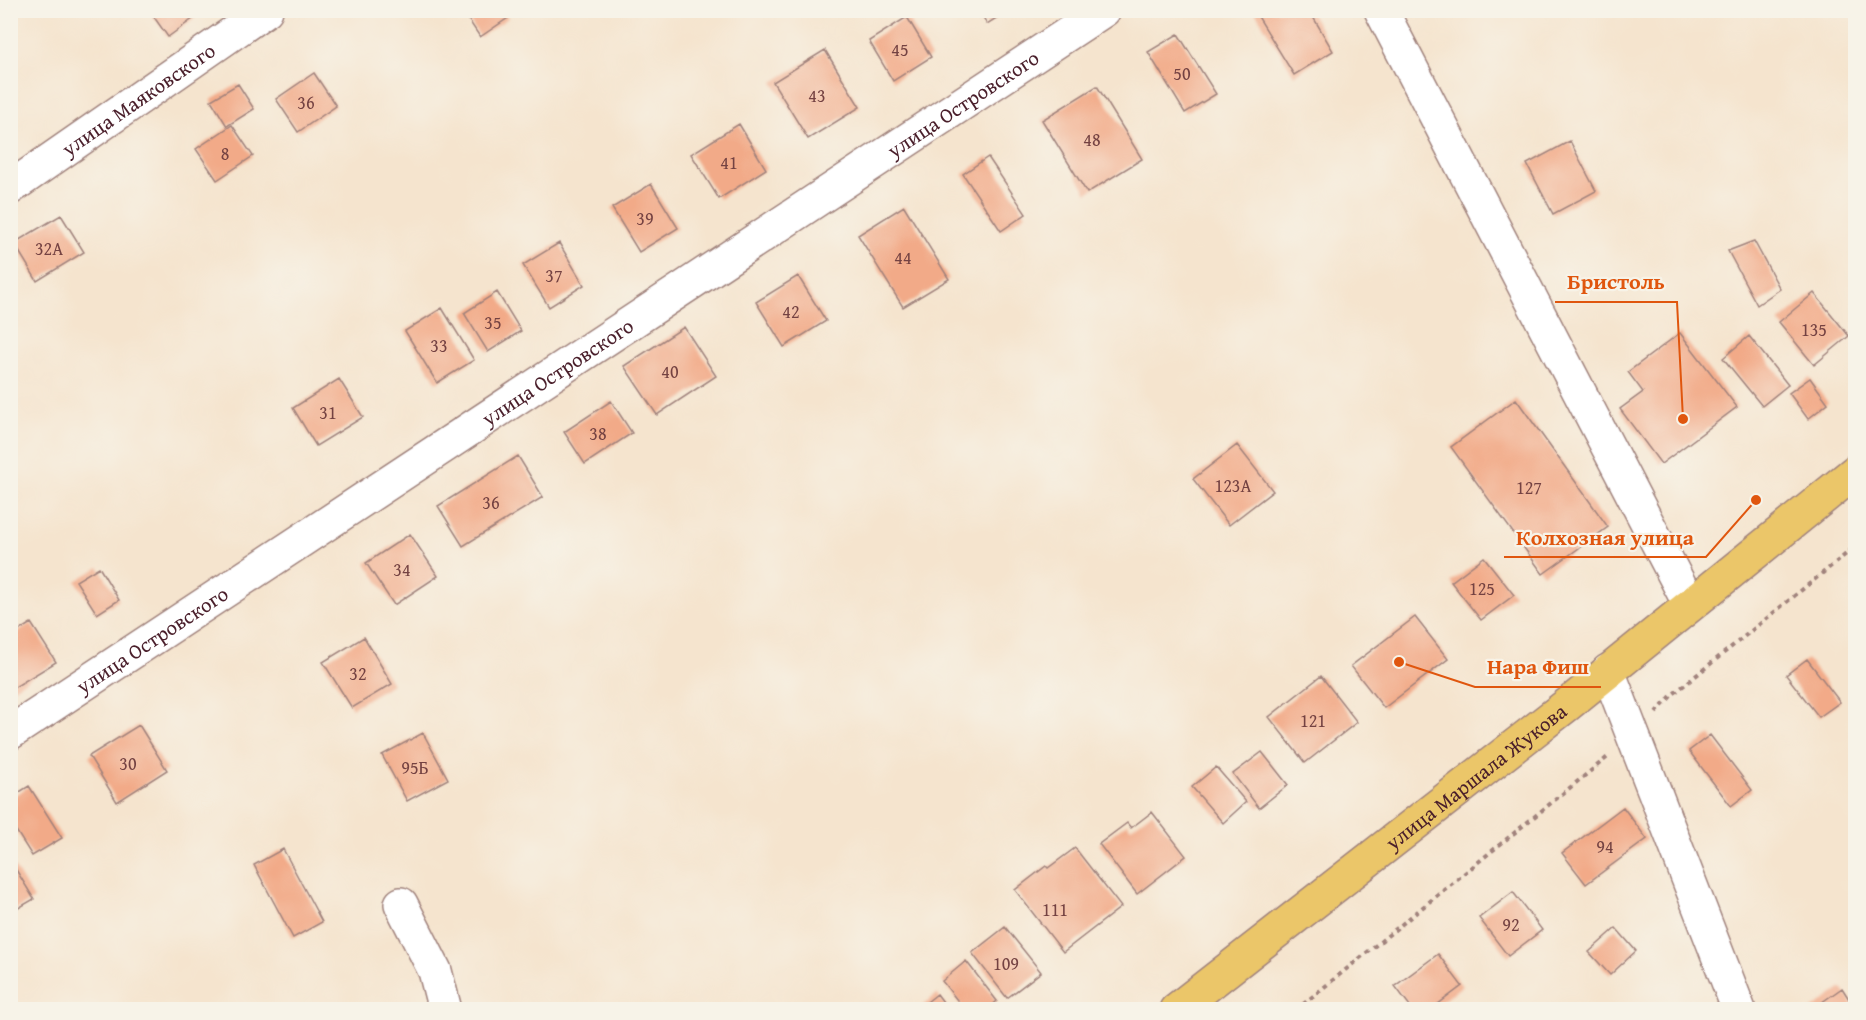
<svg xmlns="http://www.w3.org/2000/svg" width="1866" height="1020" viewBox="0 0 1866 1020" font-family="'Gentium Book Plus',serif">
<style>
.building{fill:#f2aa88}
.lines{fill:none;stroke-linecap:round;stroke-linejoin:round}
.minor-casing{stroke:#a0827c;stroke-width:36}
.major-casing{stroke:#a0827c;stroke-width:36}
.path{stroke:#a0827c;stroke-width:4;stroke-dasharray:4.5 4.5;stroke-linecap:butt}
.minor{stroke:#fff;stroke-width:33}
.major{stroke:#ebc669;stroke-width:33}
.labels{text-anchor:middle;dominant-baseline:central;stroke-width:4.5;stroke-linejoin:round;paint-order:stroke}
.number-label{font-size:18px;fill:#744242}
.street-label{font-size:21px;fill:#4a1f2b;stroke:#f7f3e8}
.leader{fill:none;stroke:#e0560e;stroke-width:2}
.callout-dot{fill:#e0560e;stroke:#f7f3e8;stroke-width:2}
.callout-label{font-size:22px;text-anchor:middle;font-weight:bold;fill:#e0560e;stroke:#f7f3e8;stroke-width:4.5;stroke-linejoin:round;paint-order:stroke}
</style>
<rect width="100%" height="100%" fill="#f7f3e8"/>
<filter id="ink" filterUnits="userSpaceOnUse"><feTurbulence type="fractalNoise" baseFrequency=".0167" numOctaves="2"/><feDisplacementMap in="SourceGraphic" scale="12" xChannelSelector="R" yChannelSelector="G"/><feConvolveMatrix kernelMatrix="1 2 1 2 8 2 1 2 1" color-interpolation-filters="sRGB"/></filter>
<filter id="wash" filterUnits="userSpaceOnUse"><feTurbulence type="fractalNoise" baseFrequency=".008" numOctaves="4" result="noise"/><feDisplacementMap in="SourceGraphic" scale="24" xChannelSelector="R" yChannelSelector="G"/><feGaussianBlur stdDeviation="1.35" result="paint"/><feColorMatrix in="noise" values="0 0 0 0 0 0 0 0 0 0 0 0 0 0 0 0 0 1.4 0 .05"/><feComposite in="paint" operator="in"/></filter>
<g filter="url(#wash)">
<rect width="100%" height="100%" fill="#f5e4ce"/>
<g id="blocks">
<path class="building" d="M 149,10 L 205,10 L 168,37 Z
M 462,10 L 503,10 L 508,18 L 480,37 Z
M 979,10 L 1009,10 L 987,24 Z
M 1254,10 L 1309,10 L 1333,51 L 1294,75 Z
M 907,17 L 931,57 L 893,81 L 869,41 Z
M 1178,34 L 1216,94 L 1185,113 L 1148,52 Z
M 825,50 L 860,107 L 808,139 L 773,82 Z
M 314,73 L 336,106 L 298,132 L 276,99 Z
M 238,84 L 254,109 L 227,126 L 211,100 Z
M 1097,86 L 1142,159 L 1087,193 L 1042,120 Z
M 739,124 L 766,169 L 719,199 L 691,154 Z
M 232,125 L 253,156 L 217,180 L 196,149 Z
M 1570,141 L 1596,191 L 1553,214 L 1527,164 Z
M 988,157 L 1026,214 L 1001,231 L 963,174 Z
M 651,184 L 678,228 L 639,252 L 612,208 Z
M 904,206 L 949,279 L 903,307 L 858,235 Z
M 61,215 L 84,252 L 37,281 L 14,243 Z
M 1754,241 L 1780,289 L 1757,305 L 1728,251 Z
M 559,243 L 584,285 L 549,307 L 523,265 Z
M 798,276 L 826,321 L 784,347 L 756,302 Z
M 497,292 L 521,331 L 488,352 L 464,313 Z
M 1814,293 L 1849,336 L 1814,365 L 1779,322 Z
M 442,308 L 474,360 L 437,383 L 405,331 Z
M 684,327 L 716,376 L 657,415 L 624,366 Z
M 1680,333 L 1737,407 L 1661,464 L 1620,409 L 1643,392 L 1628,372 Z
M 1749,336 L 1788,385 L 1762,406 L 1723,358 Z
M 1810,378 L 1828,403 L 1808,419 L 1789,393 Z
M 339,379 L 363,417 L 316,446 L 293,408 Z
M 1516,399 L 1608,527 L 1543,574 L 1451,447 Z
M 611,401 L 632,433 L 585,464 L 564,432 Z
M 1237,445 L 1273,491 L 1229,525 L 1193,479 Z
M 518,456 L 543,497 L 463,546 L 438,506 Z
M 410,534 L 438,576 L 394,605 L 366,563 Z
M 1484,557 L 1514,595 L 1481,620 L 1451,582 Z
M 99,567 L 119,600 L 97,614 L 76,581 Z
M 1415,617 L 1448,659 L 1384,708 L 1351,666 Z
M 31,623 L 56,662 L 10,690 L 10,636 Z
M 364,637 L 392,684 L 352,708 L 323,662 Z
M 1807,659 L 1840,702 L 1819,717 L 1786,675 Z
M 1321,676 L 1357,722 L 1305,763 L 1269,717 Z
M 139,725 L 167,770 L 117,802 L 89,756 Z
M 423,733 L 448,779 L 407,801 L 382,755 Z
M 1710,735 L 1752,790 L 1731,806 L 1689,751 Z
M 1262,752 L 1288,785 L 1259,808 L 1233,774 Z
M 1216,767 L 1246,802 L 1223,823 L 1192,787 Z
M 29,786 L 62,838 L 32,856 L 10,821 L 10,798 Z
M 1623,807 L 1647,839 L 1586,884 L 1562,853 Z
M 1152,812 L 1186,856 L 1137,894 L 1099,844 L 1127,823 L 1131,828 Z
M 1075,848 L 1121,907 L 1063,952 L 1015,890 L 1046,866 L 1048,868 Z
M 283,849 L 322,922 L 293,938 L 254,865 Z
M 10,860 L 34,899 L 10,913 Z
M 1513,892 L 1542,930 L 1508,956 L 1479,918 Z
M 1005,927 L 1041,972 L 1007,998 L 972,953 Z
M 1616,928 L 1636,951 L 1610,975 L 1589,952 Z
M 1438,954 L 1462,986 L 1430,1010 L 1413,1010 L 1395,986 Z
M 966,961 L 997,1001 L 987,1010 L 965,1010 L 942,981 Z
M 1842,988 L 1856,1010 L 1811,1010 Z
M 937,994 L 949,1010 L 917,1010 Z"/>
</g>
</g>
<g filter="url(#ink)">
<use href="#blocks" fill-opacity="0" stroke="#a0827c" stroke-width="1.5"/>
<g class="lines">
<defs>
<g id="minor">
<path d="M 1381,10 L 1690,605"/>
<path id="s1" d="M 10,188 L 266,10"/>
<path d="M 1608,671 L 1739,1010"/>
<path id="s2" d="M 10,733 L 1104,10"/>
<path d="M 401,904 L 435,971 L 445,1010"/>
</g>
<g id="major">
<path id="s3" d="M 1176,1010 L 1567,705 L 1856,471"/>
</g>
</defs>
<use href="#minor" class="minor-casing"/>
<use href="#major" class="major-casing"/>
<path class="path" d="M 1656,713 L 1672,695 L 1856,546
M 1296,1010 L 1609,756"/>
<use href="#minor" class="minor"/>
<use href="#major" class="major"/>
</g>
</g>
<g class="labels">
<g class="number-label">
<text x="900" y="49">45</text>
<text x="1182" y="73">50</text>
<text x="817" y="95">43</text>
<text x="306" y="102">36</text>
<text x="1092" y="139">48</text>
<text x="225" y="153">8</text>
<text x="729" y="162">41</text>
<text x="645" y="218">39</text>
<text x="49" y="248">32А</text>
<text x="903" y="257">44</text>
<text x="554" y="275">37</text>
<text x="791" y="311">42</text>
<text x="493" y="322">35</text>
<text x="1814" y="329">135</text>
<text x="439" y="345">33</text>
<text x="670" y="371">40</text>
<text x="328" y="412">31</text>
<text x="598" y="433">38</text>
<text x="1233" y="485">123А</text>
<text x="1529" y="487">127</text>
<text x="491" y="502">36</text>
<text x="402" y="569">34</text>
<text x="1482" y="588">125</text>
<text x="358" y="673">32</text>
<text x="1313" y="720">121</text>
<text x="128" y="763">30</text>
<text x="415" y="767">95Б</text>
<text x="1605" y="846">94</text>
<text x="1055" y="909">111</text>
<text x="1511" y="924">92</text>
<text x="1006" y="963">109</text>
</g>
<g class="street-label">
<text stroke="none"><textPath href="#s1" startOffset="156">улица Маяковского</textPath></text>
<text stroke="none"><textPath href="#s2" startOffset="1142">улица Островского</textPath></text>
<text stroke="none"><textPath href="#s2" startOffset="656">улица Островского</textPath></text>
<text stroke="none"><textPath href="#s2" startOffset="170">улица Островского</textPath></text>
<text stroke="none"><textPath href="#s3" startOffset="380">улица Маршала Жукова</textPath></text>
</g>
</g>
<path class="leader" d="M1683 419L1677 302H1555M1756 500L1706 557H1504M1399 662L1475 687H1601"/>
<g class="callout-dot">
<circle cx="1683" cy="419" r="6"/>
<circle cx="1756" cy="500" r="6"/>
<circle cx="1399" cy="662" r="6"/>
</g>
<g class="callout-label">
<text x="1616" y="289">Бристоль</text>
<text x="1605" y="545">Колхозная улица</text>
<text x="1538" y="674">Нара Фиш</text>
</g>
<rect width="1866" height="1020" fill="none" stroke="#f7f3e8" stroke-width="36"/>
</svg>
